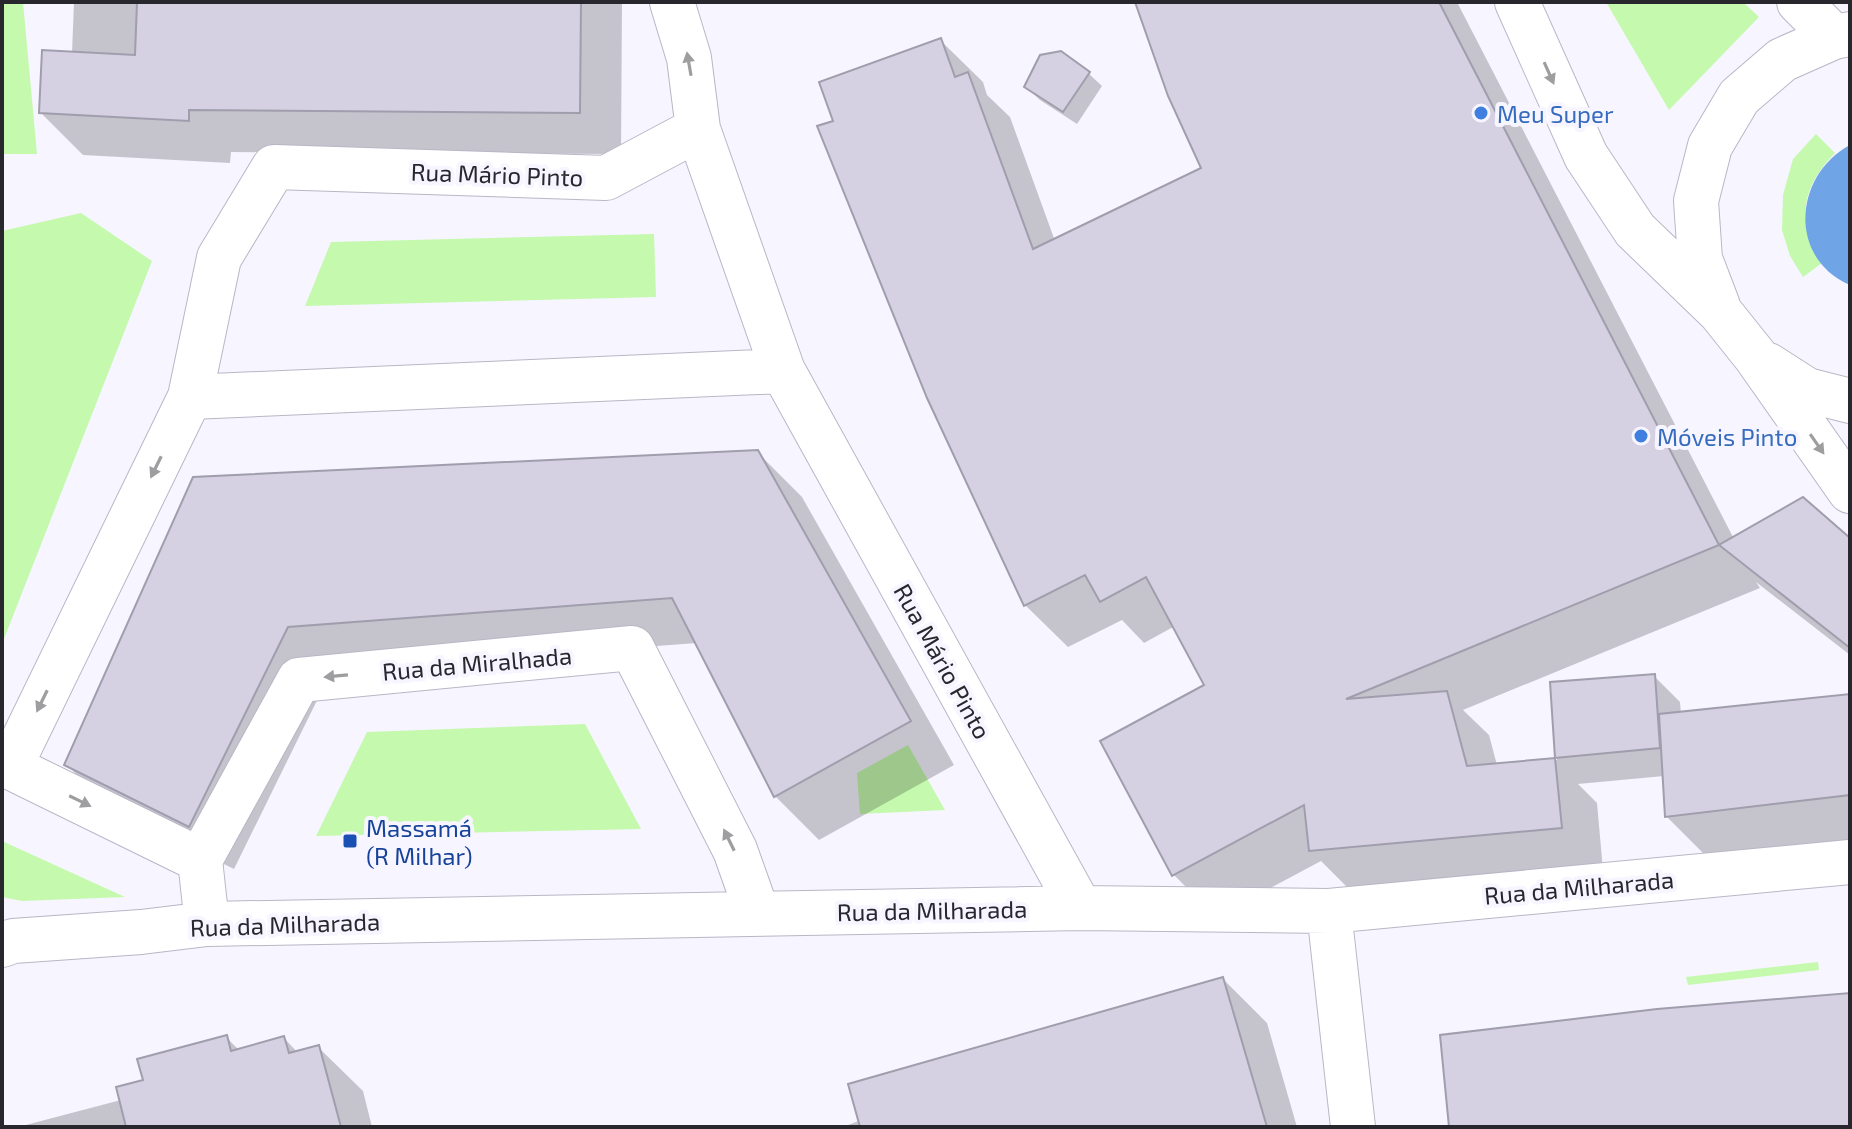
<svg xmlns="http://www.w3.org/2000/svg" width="1852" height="1129" viewBox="0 0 1852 1129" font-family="'Exo 2',sans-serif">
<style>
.green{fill:#c5f9ae}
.water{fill:#6fa4e6}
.shadow{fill:#0003}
.building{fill:#d5d1e2;stroke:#a09dad;stroke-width:2}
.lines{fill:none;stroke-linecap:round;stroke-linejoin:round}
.street-casing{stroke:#bab6c6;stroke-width:46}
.secondary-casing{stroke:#bab6c6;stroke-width:46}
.street{stroke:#fff;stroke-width:44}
.secondary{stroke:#fff;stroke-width:44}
.oneway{fill:#9e9ea0}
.shop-dot{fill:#3f7fe0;stroke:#f7f5ff;stroke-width:3}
.transit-dot{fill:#1a4fb4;stroke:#f7f5ff;stroke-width:3}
.labels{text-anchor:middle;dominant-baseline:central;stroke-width:8;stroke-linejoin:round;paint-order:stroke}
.shop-label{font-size:24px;fill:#366cbe;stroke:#f7f5ff;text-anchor:start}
.street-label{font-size:24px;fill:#28272d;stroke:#f7f5ff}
.transit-label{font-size:24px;fill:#164399;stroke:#f7f5ff;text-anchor:start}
</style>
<rect width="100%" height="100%" fill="#f7f5ff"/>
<path class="green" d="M 2,2 L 23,2 L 37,154 L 2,154 Z
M 1606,2 L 1743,2 L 1759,17 L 1669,110 Z
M 1816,134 L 1835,153 C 1800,189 1797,220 1822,263 L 1803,277 L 1790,256 L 1782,230 L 1783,195 L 1793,159 Z
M 81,213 L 152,261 L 2,644 L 2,231 Z
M 654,234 L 656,297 L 305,306 L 331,242 Z
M 585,724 L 641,829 L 316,836 L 367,732 Z
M 908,745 L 945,810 L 860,814 L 857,773 Z
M 2,841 L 125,897 L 22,901 L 2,897 Z
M 1818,962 L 1819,970 L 1688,985 L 1686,977 Z"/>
<path class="water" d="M 1850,145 L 1850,285 C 1787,258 1794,175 1850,145 Z"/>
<path class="shadow" d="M 74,2 L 622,2 L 621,154 L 231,152 L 230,163 L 83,155 L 41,113 L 72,53 Z
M 1137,2 L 1457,2 L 1734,539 L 1850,540 L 1850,655 L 1756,582 L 1760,588 L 1463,710 L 1489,735 L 1497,765 L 1557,760 L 1552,684 L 1654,676 L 1680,702 L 1681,714 L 1850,696 L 1850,843 L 1709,859 L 1667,817 L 1664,776 L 1578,784 L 1597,803 L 1603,870 L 1353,893 L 1321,861 L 1216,917 L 1173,874 L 1207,686 L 1175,626 L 1144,643 L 1122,620 L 1068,647 L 1025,605 L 836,122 L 940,40 L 983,82 L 987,95 L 1010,117 L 1055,241 L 1204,169 Z
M 1088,73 L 1102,86 L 1077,124 L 1040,100 L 1026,87 Z
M 757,452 L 802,497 L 954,765 L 819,840 L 775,796 L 697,643 L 332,670 L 234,869 L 111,809 L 67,765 L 195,479 Z
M 1223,979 L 1267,1023 L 1297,1127 L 843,1127 Z
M 226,1037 L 240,1051 L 284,1038 L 298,1053 L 318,1047 L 363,1091 L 372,1127 L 18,1127 L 121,1100 L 145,1081 Z"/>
<path class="building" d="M 137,2 L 581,2 L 580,113 L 189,110 L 189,121 L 39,113 L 42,50 L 135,55 Z
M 1135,2 L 1439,2 L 1719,545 L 1346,699 L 1447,691 L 1467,766 L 1555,758 L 1562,828 L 1309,851 L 1304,805 L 1172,876 L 1100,741 L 1204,685 L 1146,577 L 1100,602 L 1085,575 L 1024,606 L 927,398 L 817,126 L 833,121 L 819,82 L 941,38 L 955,77 L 968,72 L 1033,249 L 1201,168 L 1168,96 Z
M 1061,51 L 1090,72 L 1063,112 L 1024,87 L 1040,55 Z
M 758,450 L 911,721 L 774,797 L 672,598 L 288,627 L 189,827 L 64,765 L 193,477 Z
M 1803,497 L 1850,538 L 1850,648 L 1719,545 Z
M 1655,674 L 1660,748 L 1555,758 L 1550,682 Z
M 1850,694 L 1850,795 L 1665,817 L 1659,714 Z
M 1223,977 L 1267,1127 L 860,1127 L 848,1084 Z
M 1850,993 L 1850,1127 L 1449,1127 L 1440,1035 L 1657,1009 Z
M 227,1035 L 231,1051 L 284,1036 L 289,1053 L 319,1045 L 341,1127 L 126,1127 L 116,1087 L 143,1080 L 137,1059 Z"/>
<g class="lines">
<defs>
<path id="street" d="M 672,2 L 689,58 L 698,129
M 190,397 L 783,371
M 200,860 L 10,767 L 190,397 L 219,258 L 274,167 L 606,178 L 698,129 L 783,371 L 1080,908
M 1329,911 L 1353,1127
M 207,924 L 200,860 L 299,680 L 632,648 L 735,850 L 757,912
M 2,945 L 13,941 L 141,932 L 207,924 L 1080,908 L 1329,911 L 1850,862"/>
<path id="secondary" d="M 1517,2 L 1586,156 L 1635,230 L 1720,312 L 1756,357 L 1850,491
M 1799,2 L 1834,37
M 1718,306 L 1700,259 L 1696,201 L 1710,146 L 1739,97 L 1782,60 L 1834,37 L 1850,34
M 1768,365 L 1807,390 L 1850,401"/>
</defs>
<use href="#street" class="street-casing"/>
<use href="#secondary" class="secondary-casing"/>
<use href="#street" class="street"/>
<use href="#secondary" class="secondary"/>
</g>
<defs><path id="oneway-solid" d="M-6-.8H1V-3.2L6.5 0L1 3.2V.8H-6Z" transform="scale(2)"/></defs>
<g class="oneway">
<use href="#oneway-solid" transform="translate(689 64) rotate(-100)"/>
<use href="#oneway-solid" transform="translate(1549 73) rotate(66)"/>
<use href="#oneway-solid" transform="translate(1817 444) rotate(55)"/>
<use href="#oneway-solid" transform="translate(156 467) rotate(116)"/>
<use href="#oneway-solid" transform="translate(336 676) rotate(175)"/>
<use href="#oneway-solid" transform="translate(42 701) rotate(116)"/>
<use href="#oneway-solid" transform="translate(80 801) rotate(26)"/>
<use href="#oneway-solid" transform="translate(729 840) rotate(-116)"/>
</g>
<g class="shop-dot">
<circle cx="1481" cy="113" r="8"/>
<circle cx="1641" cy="436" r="8"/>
</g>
<rect class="transit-dot" x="342" y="833" width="16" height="16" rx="4"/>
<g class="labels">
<g class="shop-label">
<text x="1497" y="113">Meu Super</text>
<text x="1657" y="436">Móveis Pinto</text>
</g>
<g class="street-label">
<text transform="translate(497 174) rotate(2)">Rua Mário Pinto</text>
<text transform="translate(943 661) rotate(61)">Rua Mário Pinto</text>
<text transform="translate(477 663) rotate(-5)">Rua da Miralhada</text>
<text transform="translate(1579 887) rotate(-5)">Rua da Milharada</text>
<text transform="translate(932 910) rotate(-1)">Rua da Milharada</text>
<text transform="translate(285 924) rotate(-2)">Rua da Milharada</text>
</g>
<g class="transit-label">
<text x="366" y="827">Massamá<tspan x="366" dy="28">(R Milhar)</tspan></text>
</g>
</g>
<rect width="1852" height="1129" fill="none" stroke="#28272d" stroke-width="8"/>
</svg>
